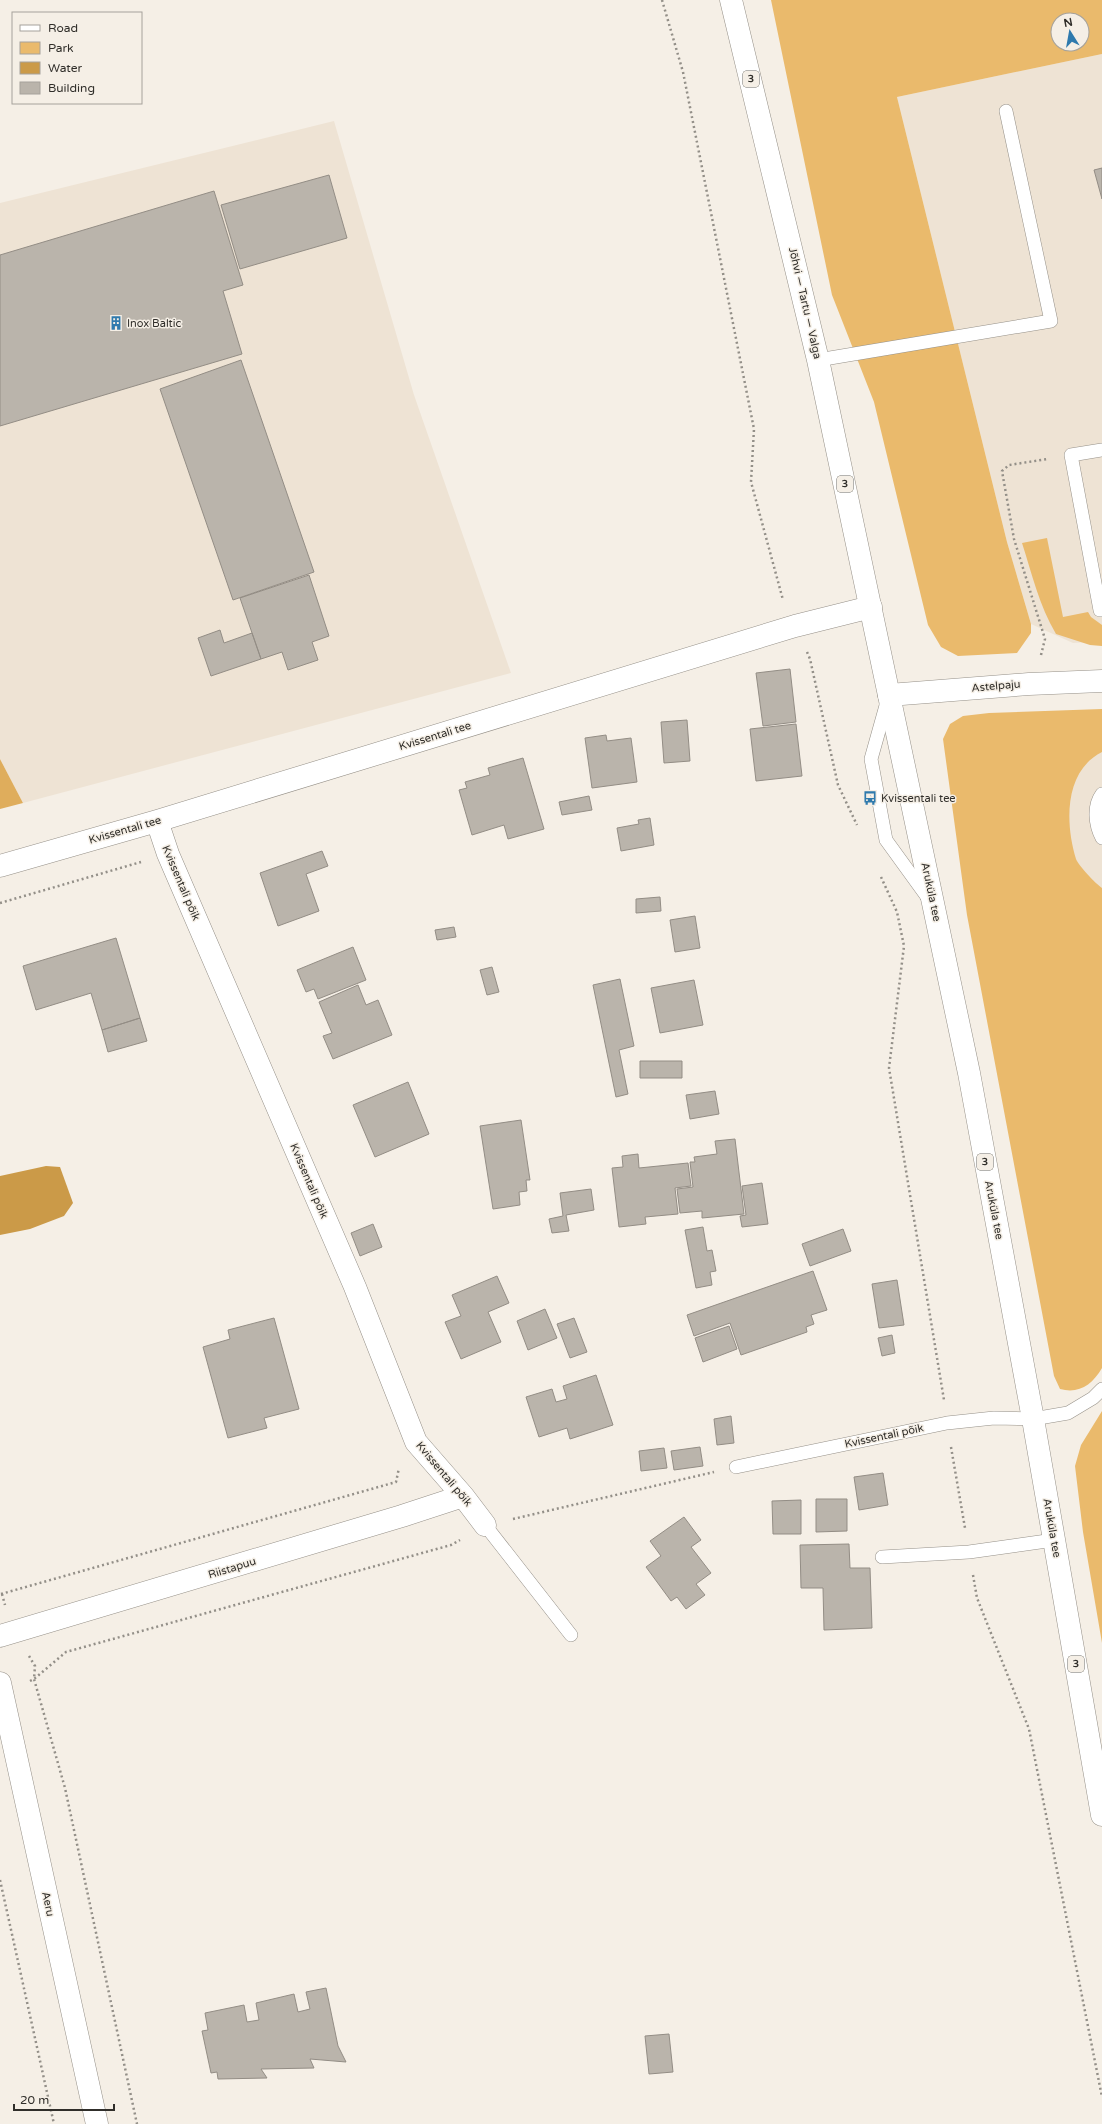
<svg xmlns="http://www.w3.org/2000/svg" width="1102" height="2124" viewBox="0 0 1102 2124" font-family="'Varela Round',sans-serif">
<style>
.built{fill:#eee3d4}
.green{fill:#eaba6c;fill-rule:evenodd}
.forest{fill:#dfad5c}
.water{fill:#cb9a48}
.building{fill:#bab4ab;stroke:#938d85}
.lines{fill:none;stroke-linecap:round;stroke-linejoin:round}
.lane-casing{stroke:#959088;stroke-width:14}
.street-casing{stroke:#959088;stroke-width:23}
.highway-casing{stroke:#959088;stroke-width:23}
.path{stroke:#938f88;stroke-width:2.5;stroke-dasharray:2 3;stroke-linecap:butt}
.lane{stroke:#fff;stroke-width:13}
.street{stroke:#fff;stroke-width:22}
.highway{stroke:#fff;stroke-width:22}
.labels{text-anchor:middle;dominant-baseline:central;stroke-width:3;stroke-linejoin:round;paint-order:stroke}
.shield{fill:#f5efe6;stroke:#6b6862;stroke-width:1}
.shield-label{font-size:10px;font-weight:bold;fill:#302e2a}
.street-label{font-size:11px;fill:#302e2a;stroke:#f5efe6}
.poi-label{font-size:11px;fill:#302e2a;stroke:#f5efe6;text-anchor:start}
</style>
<rect width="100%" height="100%" fill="#f5efe6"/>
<path class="built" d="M 1102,54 L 1102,641 L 1073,643 L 1031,624 L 1007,542 L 897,97 Z
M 334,121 L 414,395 L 511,673 L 23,803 L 0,759 L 0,203 Z
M 1102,735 L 1102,1072 L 1046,740 Z"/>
<path class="green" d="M 771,0 L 1102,0 L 1102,54 L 897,97 L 1007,542 L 1031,624 L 1031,633 L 1017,653 L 958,656 L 941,647 L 928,625 L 874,402 L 832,295 ZM 1058,20 L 1082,20 L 1082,44 L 1058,44 Z
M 1047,538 L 1063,617 L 1088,612 L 1091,617 L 1102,625 L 1102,646 L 1090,645 L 1056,634 C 1039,605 1032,574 1022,543 Z
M 1102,709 L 1102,752 C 1064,771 1065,823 1076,859 C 1078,865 1096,884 1102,888 L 1102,1368 C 1092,1385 1079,1394 1060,1389 L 1054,1376 L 967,915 L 943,739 L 950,724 L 963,716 L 989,713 Z
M 1102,1411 L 1102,1643 L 1083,1532 L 1075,1466 L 1081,1445 Z"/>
<path class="forest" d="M 0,759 L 23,803 L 0,809 Z"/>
<path class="water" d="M 46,1166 L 60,1167 L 73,1203 L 64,1216 L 30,1229 L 0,1235 L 0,1176 Z"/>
<path class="building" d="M 1102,168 L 1102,199 L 1094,170 Z
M 329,175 L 347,238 L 240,269 L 221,205 Z
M 214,191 L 243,285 L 223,291 L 242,354 L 0,426 L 0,255 Z
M 241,360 L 314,572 L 233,600 L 160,389 Z
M 309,575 L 329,636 L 312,642 L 318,660 L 288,670 L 282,652 L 261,659 L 240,598 Z
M 220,630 L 224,643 L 252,633 L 261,659 L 211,676 L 198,638 Z
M 790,669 L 796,722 L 763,726 L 756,673 Z
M 687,720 L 690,761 L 664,763 L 661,722 Z
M 796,724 L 802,776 L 756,781 L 750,729 Z
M 606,735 L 607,741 L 631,738 L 637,782 L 592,788 L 585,738 Z
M 523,758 L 544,829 L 508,839 L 504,825 L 472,835 L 459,790 L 467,788 L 465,782 L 490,775 L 488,768 Z
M 589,796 L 592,810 L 562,815 L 559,802 Z
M 650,818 L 654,845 L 621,851 L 617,828 L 639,824 L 638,820 Z
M 322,851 L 328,866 L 306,874 L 319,911 L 278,926 L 260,873 Z
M 660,897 L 661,911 L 636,913 L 636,899 Z
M 695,916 L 700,948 L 675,952 L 670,920 Z
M 454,927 L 456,937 L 437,940 L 435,930 Z
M 116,938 L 140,1018 L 102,1030 L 91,993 L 36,1010 L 23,966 Z
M 353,947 L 366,980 L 318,999 L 314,989 L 306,992 L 297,970 Z
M 492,967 L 499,992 L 487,995 L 480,970 Z
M 620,979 L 634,1046 L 619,1050 L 628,1094 L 616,1097 L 593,985 Z
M 694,980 L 703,1025 L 660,1033 L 651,988 Z
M 358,985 L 366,1005 L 378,1000 L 392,1035 L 333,1059 L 323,1036 L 332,1033 L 319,1002 Z
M 140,1018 L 147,1041 L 108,1052 L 102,1030 Z
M 640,1061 L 682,1061 L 682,1078 L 640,1078 Z
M 408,1082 L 429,1134 L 375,1157 L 353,1105 Z
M 715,1091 L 719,1114 L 690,1119 L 686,1095 Z
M 521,1120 L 530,1180 L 526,1180 L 527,1191 L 519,1192 L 520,1205 L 493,1209 L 480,1126 Z
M 735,1139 L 744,1214 L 702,1218 L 702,1211 L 680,1213 L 677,1189 L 693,1187 L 690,1162 L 695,1162 L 694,1157 L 717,1154 L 715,1141 Z
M 638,1154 L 639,1168 L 688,1163 L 691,1186 L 675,1188 L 678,1214 L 645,1217 L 646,1224 L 619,1227 L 612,1168 L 623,1167 L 622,1156 Z
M 762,1183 L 768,1224 L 742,1227 L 740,1216 L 746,1215 L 742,1186 Z
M 591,1189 L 594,1210 L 566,1215 L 569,1231 L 552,1233 L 549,1219 L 563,1216 L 560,1193 Z
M 373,1224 L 382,1247 L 360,1256 L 351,1233 Z
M 703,1227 L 707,1251 L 712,1250 L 716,1271 L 710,1272 L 712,1285 L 696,1288 L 685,1230 Z
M 843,1229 L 851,1251 L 810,1266 L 802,1244 Z
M 813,1271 L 827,1310 L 811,1315 L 814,1324 L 806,1327 L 807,1332 L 741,1355 L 730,1323 L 694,1336 L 687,1315 Z
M 497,1276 L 509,1303 L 488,1312 L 501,1342 L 461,1359 L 445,1322 L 461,1316 L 452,1295 Z
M 897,1280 L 904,1325 L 879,1328 L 872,1284 Z
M 545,1309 L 557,1338 L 528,1350 L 517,1321 Z
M 274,1318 L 299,1409 L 264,1418 L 267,1428 L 228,1438 L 203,1347 L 230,1339 L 228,1330 Z
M 574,1318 L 587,1352 L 570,1358 L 557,1324 Z
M 729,1326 L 737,1349 L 703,1362 L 695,1338 Z
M 892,1335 L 895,1353 L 882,1356 L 878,1338 Z
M 596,1375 L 613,1425 L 570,1439 L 567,1428 L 539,1437 L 526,1397 L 552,1389 L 556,1402 L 567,1399 L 563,1386 Z
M 731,1416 L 734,1443 L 717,1445 L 714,1419 Z
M 700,1447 L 703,1466 L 674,1470 L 671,1451 Z
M 664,1448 L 667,1468 L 641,1471 L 639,1451 Z
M 883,1473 L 888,1505 L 859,1510 L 854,1477 Z
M 816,1499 L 847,1499 L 847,1531 L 816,1532 Z
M 801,1500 L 801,1534 L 773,1534 L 772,1501 Z
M 684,1517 L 701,1540 L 691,1547 L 711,1573 L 696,1584 L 705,1595 L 686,1609 L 677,1597 L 671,1601 L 646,1567 L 661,1556 L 650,1541 Z
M 849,1544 L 850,1568 L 870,1568 L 872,1628 L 824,1630 L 823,1588 L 801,1588 L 800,1545 Z
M 326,1988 L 338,2046 L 346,2062 L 310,2059 L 314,2068 L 261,2069 L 267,2078 L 218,2079 L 217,2072 L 211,2073 L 202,2031 L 208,2030 L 205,2013 L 244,2005 L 247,2022 L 259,2020 L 256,2003 L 294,1994 L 298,2012 L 310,2009 L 306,1992 Z
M 669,2034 L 673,2072 L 649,2074 L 645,2036 Z"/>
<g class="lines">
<defs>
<path id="lane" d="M 818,360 L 1051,321 L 1006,111
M 1102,450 L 1071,455 L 1100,610 L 1102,610
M 887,702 L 871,759 L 886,840 L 928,898
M 1102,794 C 1093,806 1095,825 1102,838
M 736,1467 L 947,1423 L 994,1418 L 1033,1419 L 1068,1413 L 1093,1398 L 1102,1389
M 485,1525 L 571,1635
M 882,1557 L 969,1552 L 1054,1540"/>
<path id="street" d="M 889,695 L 1029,684 L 1102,681
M 157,821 L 168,854 L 355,1287 L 416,1442 L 463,1496 L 485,1525
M 0,866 L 157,821 L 795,626 L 871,607
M 0,1636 L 402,1516 L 463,1496
M 0,1683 L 97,2124"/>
<path id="highway" d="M 731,0 L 818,360 L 969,1073 L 1033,1419 L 1102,1815"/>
</defs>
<use href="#lane" class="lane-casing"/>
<use href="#street" class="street-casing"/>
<use href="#highway" class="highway-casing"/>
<path class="path" d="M 662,0 L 683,72 L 754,429 L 751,482 L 783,600
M 807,652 L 810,659 L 838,785 L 857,825
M 1041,655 L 1045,639 L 1014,539 L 1002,471 L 1009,465 L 1048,459
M 881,877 L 897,912 L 904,946 L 889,1068 L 944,1400
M 0,903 L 141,862
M 951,1447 L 965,1528
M 513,1519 L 714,1472
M 973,1575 L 977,1598 L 1029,1729 L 1102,2097
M 1,1594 L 396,1482 L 399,1468
M 2,1594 L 5,1605
M 29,1656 L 35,1666 L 34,1679 L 65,1788 L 137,2124
M 30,1681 L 34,1679 L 66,1652 L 451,1545 L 460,1540
M 0,1880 L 54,2124"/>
<use href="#lane" class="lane"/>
<use href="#street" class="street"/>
<use href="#highway" class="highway"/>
</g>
<defs>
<symbol id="building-bare" viewBox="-9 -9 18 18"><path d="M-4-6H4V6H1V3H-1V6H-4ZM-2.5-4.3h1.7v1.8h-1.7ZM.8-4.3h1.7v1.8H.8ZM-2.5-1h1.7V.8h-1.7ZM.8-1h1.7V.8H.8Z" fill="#2f7aad" stroke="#f5efe6" stroke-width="2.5" paint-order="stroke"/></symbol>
<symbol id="bus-bare" viewBox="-9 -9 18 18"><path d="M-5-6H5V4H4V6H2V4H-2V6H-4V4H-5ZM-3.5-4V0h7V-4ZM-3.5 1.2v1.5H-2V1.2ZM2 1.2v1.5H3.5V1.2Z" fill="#2f7aad" stroke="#f5efe6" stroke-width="2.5" paint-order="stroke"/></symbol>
</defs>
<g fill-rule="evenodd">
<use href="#building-bare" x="106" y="313" width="20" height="20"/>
<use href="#bus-bare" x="860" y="788" width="20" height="20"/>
</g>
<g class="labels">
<g class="shield">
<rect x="743" y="71" width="16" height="16" rx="3"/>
<rect x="837" y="476" width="16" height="16" rx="3"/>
<rect x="977" y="1154" width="16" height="16" rx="3"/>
<rect x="1068" y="1656" width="16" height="16" rx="3"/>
</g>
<g class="shield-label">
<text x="751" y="79">3</text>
<text x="845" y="484">3</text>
<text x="985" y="1162">3</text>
<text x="1076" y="1664">3</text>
</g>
<g class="street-label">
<text transform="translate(805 303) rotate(77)">Jõhvi — Tartu — Valga</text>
<text transform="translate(996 686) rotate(-5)">Astelpaju</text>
<text transform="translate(435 736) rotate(-17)">Kvissentali tee</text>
<text transform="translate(125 830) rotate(-16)">Kvissentali tee</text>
<text transform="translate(181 883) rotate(67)">Kvissentali põik</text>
<text transform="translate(931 892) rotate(78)">Aruküla tee</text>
<text transform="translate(309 1181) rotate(67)">Kvissentali põik</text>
<text transform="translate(994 1210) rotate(79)">Aruküla tee</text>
<text transform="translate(884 1436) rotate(-12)">Kvissentali põik</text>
<text transform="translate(444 1474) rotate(50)">Kvissentali põik</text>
<text transform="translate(1052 1528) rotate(80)">Aruküla tee</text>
<text transform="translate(232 1568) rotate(-17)">Riistapuu</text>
<text transform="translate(48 1904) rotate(78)">Aeru</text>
</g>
<g class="poi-label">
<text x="127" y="323">Inox Baltic</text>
<text x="881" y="798">Kvissentali tee</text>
</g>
</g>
<rect x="12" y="12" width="130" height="92" fill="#f5efe6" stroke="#a6a29b"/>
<rect x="20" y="25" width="20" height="6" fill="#ffffff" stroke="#a6a29b"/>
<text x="48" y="32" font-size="12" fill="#302e2a">Road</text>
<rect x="20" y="42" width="20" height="12" fill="#eaba6c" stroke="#a6a29b"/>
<text x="48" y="52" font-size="12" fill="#302e2a">Park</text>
<rect x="20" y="62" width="20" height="12" fill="#cb9a48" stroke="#a6a29b"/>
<text x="48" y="72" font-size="12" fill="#302e2a">Water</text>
<rect x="20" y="82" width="20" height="12" fill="#bab4ab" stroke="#a6a29b"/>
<text x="48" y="92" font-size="12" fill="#302e2a">Building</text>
<g transform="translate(1070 32) rotate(349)"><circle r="19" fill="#f5efe6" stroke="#a6a29b"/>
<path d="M0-3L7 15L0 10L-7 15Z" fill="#2f7aad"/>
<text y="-6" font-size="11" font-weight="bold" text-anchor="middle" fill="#302e2a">N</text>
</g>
<path d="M14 2104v6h100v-6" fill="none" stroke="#302e2a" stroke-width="2"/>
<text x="20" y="2104" font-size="12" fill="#302e2a" stroke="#f5efe6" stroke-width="3" paint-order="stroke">20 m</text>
</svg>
